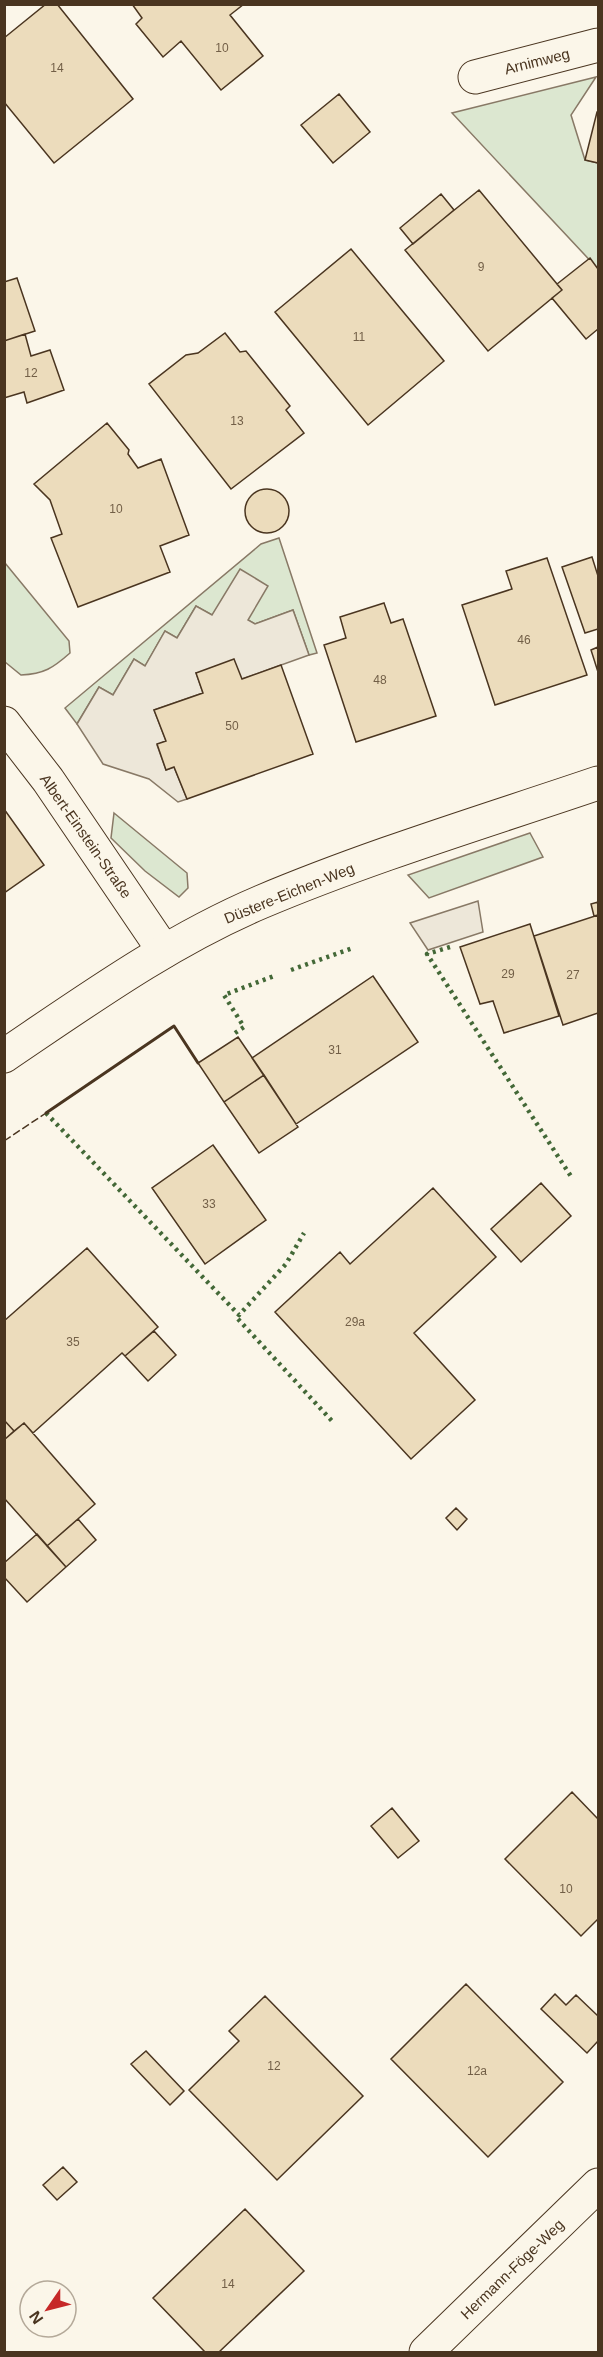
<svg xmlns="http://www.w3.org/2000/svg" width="603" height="2357" viewBox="0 0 603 2357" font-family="Arial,sans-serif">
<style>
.green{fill:#dce7d0;stroke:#887966;stroke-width:1.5}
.parking{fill:#ede7d9;stroke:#887966;stroke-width:1.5}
.building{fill:#ecdcbc;stroke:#4a3520;stroke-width:1.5}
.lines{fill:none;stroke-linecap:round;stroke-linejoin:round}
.street-casing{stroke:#4a3520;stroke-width:35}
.secondary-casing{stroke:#4a3520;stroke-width:35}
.street{stroke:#fbf6e9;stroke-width:33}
.secondary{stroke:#fbf6e9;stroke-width:33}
.hedge{stroke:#436837;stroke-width:4.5;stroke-dasharray:3 4.5;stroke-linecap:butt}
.fence{stroke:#4a3520;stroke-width:1.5;stroke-dasharray:8 3;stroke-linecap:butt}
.wall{stroke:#4a3520;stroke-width:3}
.labels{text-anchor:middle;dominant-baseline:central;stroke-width:4.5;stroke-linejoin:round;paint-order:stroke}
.number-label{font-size:12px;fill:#725f47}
.street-label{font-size:15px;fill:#4a3520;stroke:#fbf6e9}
</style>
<rect width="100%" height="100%" fill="#fbf6e9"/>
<path class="green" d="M 596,77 L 571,115 L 585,160 L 598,163 L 598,269 L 452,113 Z
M 279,538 L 317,653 L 309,655 L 293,610 L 255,624 L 248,620 L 212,615 L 196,606 L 177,638 L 165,631 L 145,666 L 134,659 L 113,695 L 99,687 L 77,724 L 65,708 L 261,544 Z
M 5,563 L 69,641 L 70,653 C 53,668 44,674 21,675 L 5,662 Z
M 114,813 L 187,873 L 188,888 L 179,897 L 145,871 L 111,838 Z
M 530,833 L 543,857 L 429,898 L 408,875 Z"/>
<path class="parking" d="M 240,569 L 268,586 L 248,620 L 255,624 L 293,610 L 309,655 L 242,679 L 196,673 L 203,693 L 154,710 L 166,741 L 157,745 L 166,770 L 174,767 L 187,799 L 178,802 L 149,779 L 103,764 L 77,724 L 99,687 L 113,695 L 134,659 L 145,666 L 165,631 L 177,638 L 196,606 L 212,615 Z
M 478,901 L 483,932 L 428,950 L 410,923 Z"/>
<path class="building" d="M 46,4 L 57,4 L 133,99 L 54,163 L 4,102 L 4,38 Z
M 132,4 L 244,4 L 230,15 L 263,56 L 221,90 L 181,41 L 163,57 L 136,24 L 142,18 Z
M 339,94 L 370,132 L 333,163 L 301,125 Z
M 597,112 L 598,112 L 598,163 L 585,160 Z
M 479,190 L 562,290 L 488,351 L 405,250 Z
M 441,194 L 454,210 L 413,244 L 400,228 Z
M 351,249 L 444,361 L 368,425 L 275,312 Z
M 590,258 L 598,269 L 598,329 L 586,339 L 552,298 L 562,290 L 557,284 Z
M 17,278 L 35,331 L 4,341 L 4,282 Z
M 225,333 L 240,352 L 246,351 L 290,406 L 286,410 L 304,433 L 231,489 L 149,384 L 186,355 L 198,353 Z
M 25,334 L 31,356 L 50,350 L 64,390 L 27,403 L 24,392 L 4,398 L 4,341 Z
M 107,423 L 129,450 L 128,454 L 138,468 L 161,459 L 189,535 L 160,546 L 170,572 L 78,607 L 51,538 L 62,534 L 50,500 L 34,484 Z
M245 511a22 22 0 1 1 44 0a22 22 0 1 1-44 0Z
M 592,557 L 598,576 L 598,629 L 585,633 L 562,567 Z
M 547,558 L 587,675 L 495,705 L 462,605 L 512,589 L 506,571 Z
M 384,603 L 391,623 L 403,619 L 436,716 L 356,742 L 324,645 L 346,638 L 340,617 Z
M 598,647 L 598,672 L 591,650 Z
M 234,659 L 242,679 L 281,665 L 313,754 L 187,799 L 174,767 L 166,770 L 157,744 L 166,741 L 154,710 L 203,693 L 196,673 Z
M 4,809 L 44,865 L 4,893 Z
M 598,902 L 598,915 L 594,916 L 591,904 Z
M 598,915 L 598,1013 L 563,1025 L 534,936 Z
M 530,924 L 559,1016 L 504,1033 L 493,1001 L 480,1004 L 460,947 Z
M 373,976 L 418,1042 L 296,1124 L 252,1058 Z
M 238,1037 L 264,1075 L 224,1102 L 198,1063 Z
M 264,1075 L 298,1127 L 259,1153 L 224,1102 Z
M 213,1145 L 266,1220 L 205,1264 L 152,1188 Z
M 541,1183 L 571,1216 L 521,1262 L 491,1229 Z
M 433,1188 L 496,1257 L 414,1333 L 475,1400 L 411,1459 L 275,1312 L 340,1252 L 350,1264 Z
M 87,1248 L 158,1327 L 125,1356 L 122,1353 L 33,1433 L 24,1423 L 14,1431 L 4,1420 L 4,1321 Z
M 154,1331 L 176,1355 L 148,1381 L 125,1356 Z
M 4,1420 L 14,1431 L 4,1440 Z
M 24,1423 L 95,1504 L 47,1546 L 4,1498 L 4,1440 Z
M 456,1508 L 467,1519 L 457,1530 L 446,1518 Z
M 78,1519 L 96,1540 L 66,1567 L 47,1546 Z
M 37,1534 L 66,1567 L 27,1602 L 4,1577 L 4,1563 Z
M 572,1792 L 598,1819 L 598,1919 L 581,1936 L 505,1859 Z
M 392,1808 L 419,1841 L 398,1858 L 371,1826 Z
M 466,1984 L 563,2082 L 488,2157 L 391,2059 Z
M 555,1994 L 566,2005 L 576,1995 L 598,2016 L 598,2041 L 587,2053 L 541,2009 Z
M 265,1996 L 363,2096 L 277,2180 L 189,2090 L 239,2041 L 229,2031 Z
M 146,2051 L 184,2091 L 170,2105 L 131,2064 Z
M 63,2167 L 77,2182 L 57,2200 L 43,2185 Z
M 245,2209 L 304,2271 L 219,2352 L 205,2352 L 153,2298 Z"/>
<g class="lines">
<defs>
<path id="street" d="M 475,77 L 598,45
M 4,723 L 48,780 L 164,951
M 426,2352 L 598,2185"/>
<path id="secondary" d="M 4,1056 C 87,1000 169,941 261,902 C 370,856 486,821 598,783"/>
</defs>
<use href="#street" class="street-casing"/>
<use href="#secondary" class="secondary-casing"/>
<use href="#street" class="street"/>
<use href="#secondary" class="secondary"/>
<path class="hedge" d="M 450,947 L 427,954 L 572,1178
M 291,970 L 353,948
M 4,1006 L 5,1006
M 235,1033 L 244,1027 L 224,995 L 274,976
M 46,1113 L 239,1315 L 286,1264 L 304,1233
M 238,1319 L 333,1422"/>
<path class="fence" d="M 4,1141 L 46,1113"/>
<path class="wall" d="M 46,1113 L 174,1026 L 198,1063"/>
</g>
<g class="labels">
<g class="number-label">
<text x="222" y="48">10</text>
<text x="57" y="68">14</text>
<text x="481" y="267">9</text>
<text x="359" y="337">11</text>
<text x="31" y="373">12</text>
<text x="237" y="421">13</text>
<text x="116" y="509">10</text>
<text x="524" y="640">46</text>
<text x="380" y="680">48</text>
<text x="232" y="726">50</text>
<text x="508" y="974">29</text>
<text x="573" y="975">27</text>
<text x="335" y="1050">31</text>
<text x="209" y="1204">33</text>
<text x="355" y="1322">29a</text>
<text x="73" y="1342">35</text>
<text x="566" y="1889">10</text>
<text x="274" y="2066">12</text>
<text x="477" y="2071">12a</text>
<text x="228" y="2284">14</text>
</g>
<g class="street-label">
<text transform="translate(537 61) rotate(-14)">Arnimweg</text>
<text transform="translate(86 836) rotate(55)">Albert-Einstein-Straße</text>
<text transform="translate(289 893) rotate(-22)">Düstere-Eichen-Weg</text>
<text transform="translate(512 2269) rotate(-44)">Hermann-Föge-Weg</text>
</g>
</g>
<rect width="603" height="2357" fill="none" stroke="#4a3520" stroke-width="12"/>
<g transform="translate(48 2309) rotate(235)"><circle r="28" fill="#fbf6e9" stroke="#b4a999" stroke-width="1.5"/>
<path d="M0-4.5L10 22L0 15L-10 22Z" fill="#c62828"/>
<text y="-9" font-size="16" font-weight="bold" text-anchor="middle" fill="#4a3520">N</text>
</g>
</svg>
